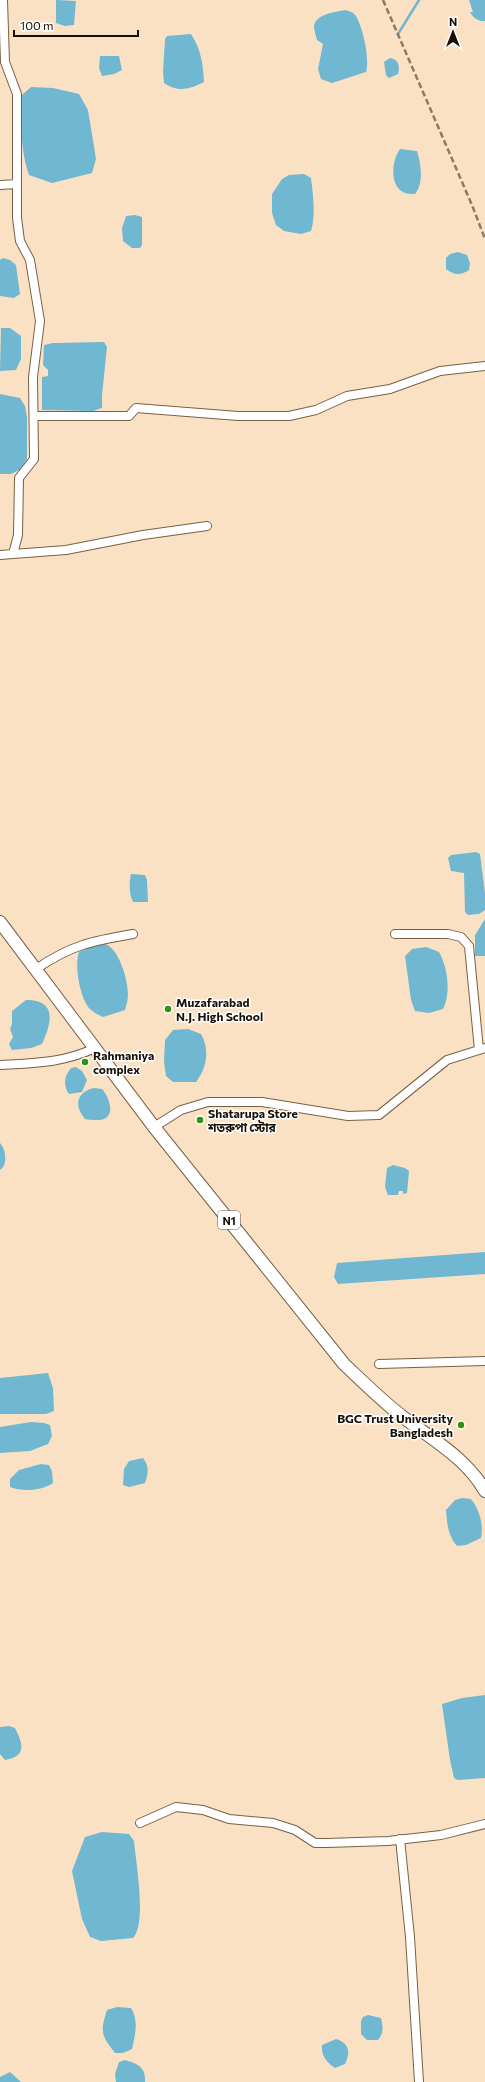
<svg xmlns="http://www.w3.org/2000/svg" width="485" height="2082" viewBox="0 0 485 2082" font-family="Commissioner,'Noto Sans Bengali',sans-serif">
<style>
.water{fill:#70b7d1}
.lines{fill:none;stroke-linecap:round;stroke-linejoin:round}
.stream{stroke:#70b7d1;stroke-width:2.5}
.minor-casing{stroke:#776047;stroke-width:10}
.highway-casing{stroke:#776047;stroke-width:14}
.minor{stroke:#fff;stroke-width:8}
.highway{stroke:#fff;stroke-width:12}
.rail{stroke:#8b7a66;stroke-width:2.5;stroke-dasharray:6 3;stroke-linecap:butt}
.poi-dot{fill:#319210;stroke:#fff;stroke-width:1.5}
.labels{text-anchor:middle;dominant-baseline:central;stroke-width:3;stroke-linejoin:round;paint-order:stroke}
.shield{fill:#fff;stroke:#5d5750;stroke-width:1}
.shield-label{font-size:11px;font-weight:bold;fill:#180f05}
.poi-label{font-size:12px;font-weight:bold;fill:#180f05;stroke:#fff;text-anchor:start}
</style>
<rect width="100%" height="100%" fill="#fbe1c4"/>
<path class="water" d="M 56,0 L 76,1 L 74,25 L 65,26 L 56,23 Z
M 469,0 L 485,0 L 485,21 C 479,22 472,17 470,12 L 473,12 Z
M 345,10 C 349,11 353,12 356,16 C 363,28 370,59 366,72 L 332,83 L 321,79 L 318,69 L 323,44 L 317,40 C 316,36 314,30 314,26 C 316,14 335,12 345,10 Z
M 191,34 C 201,49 203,64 204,82 C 190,89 178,93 164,83 L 163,72 L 165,39 L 167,36 Z
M 100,56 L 119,56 L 122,70 L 114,74 L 102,76 L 99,68 Z
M 390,58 C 399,59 400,67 398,74 L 389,78 L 386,75 L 384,62 Z
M 31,87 L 53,88 L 79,94 L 88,110 L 96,159 L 92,173 L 52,183 L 29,175 C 20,150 21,121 22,95 Z
M 400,149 L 417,151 C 421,164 424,183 415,194 C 411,194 406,194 403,192 C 389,184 392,160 400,149 Z
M 304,174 L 311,178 C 313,195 316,215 311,231 L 301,234 L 284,231 L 276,225 L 272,213 L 272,194 L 282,179 L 289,175 Z
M 135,215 L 142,217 L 142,245 L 140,248 L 132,248 L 123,241 L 122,228 L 126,216 Z
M 458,252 L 467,255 L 470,263 L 469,270 C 460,276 454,275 446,269 L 446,258 L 450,254 Z
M 3,258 L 10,260 L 16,265 L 20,294 L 14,298 L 0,296 L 0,260 Z
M 1,328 L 10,328 L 21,336 L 21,359 L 16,370 L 0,371 Z
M 104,342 L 107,347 L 102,395 L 102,408 L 93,411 L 42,410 L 42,377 L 48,376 L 48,370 L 43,365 L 44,345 L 53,343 Z
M 0,394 L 20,398 L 25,406 L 27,417 L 27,459 L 21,469 L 11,474 L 0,474 Z
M 476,852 L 480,854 L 485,893 L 485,910 L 479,914 L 468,915 L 465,912 L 464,873 L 451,871 L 448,858 L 451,855 Z
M 131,874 L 145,875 L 147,880 L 148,902 L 133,902 C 129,894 129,882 131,874 Z
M 485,919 L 485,956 L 475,956 L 475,935 Z
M 105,944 C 119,948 128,980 128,995 C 128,1000 126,1006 125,1010 L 103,1017 C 99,1015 93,1012 90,1009 C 80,999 74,965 79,952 L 91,947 Z
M 426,947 L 439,952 C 448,968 451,993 443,1009 L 429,1013 L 415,1011 L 411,1000 L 405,956 L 412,949 Z
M 26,1000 C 57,1000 52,1022 42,1044 L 31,1048 L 12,1050 L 9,1044 L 13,1037 L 10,1029 L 12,1024 L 12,1011 Z
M 188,1029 L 201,1034 C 210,1050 207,1068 196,1082 L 173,1082 L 166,1076 L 164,1062 L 165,1040 L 173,1030 Z
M 76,1067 L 82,1071 L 87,1080 L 82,1092 L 69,1094 C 63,1085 64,1076 71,1068 Z
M 94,1088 L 102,1089 C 108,1095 116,1114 104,1119 C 98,1121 91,1120 85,1119 C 73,1105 77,1092 94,1088 Z
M 0,1143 C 6,1149 8,1165 0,1170 Z
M 393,1165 L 405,1168 L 409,1171 L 407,1193 L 403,1194 L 403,1191 L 399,1191 L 398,1195 L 388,1195 L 385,1187 L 387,1168 Z
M 485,1252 L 485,1274 L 338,1284 L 334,1277 L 337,1263 Z
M 48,1373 L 53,1388 L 54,1411 L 46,1414 L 0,1414 L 0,1378 Z
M 31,1422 L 44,1423 L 50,1425 L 52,1436 L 48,1444 L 30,1451 L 0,1453 L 0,1427 Z
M 143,1458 C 150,1467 148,1474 145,1483 L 129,1487 L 123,1485 L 124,1469 L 129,1461 Z
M 41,1464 L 49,1465 L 52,1471 L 53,1483 C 42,1491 22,1492 10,1487 L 10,1479 L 19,1470 Z
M 462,1498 L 471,1499 C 479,1509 484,1524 481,1538 L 466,1545 L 457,1546 C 448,1536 447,1523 446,1510 L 455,1500 Z
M 485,1695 L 485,1778 L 458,1780 L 454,1778 L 450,1760 L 442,1704 L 462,1698 Z
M 9,1726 L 15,1728 C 23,1744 27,1756 5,1760 L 0,1754 L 0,1727 Z
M 102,1832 L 129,1834 L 134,1841 C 136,1863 147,1923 133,1938 L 101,1941 L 90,1937 L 82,1919 L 72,1871 L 85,1837 Z
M 117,2007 L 131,2008 C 139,2020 135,2036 132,2049 L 123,2053 L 115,2053 C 101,2035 100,2032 107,2010 Z
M 368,2015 L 381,2018 C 383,2026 384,2033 378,2040 L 367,2040 L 361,2034 L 361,2021 L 363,2017 Z
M 336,2039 C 349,2043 351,2052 345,2064 L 335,2068 C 327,2063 321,2056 322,2045 Z
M 125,2060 C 138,2064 146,2067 145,2082 L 116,2082 L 115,2074 L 119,2062 Z
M 10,2072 L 21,2082 L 0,2082 L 0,2077 Z"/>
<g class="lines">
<path class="stream" d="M 398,34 L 419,0"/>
<defs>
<path id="minor" d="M 0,185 L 17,184
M 34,416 L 129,416 L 136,408 L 238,416 L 289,416 L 316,410 L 347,396 L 390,389 L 440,371 L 485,366
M 13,554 L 66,550 L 143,535 L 207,526
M 0,555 L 13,554 L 18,535 L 19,478 L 34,459 L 33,377 L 40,321 L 30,260 L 20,241 L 17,218 L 17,94 L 5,62 L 3,0
M 395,934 L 448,934 L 461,937 L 469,946 L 479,1050
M 36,969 C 71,945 92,941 133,934
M 0,1065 C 35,1063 63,1063 95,1048
M 154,1127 L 181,1110 L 208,1102 L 262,1102 L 348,1116 L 379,1115 L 447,1060 L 485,1048
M 379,1364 L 485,1361
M 140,1823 L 176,1807 L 203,1810 L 229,1819 L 273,1823 L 295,1830 L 315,1843 L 327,1843 L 388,1841 L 441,1835 L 485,1824
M 400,1839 L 410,1937 L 419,2082"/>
<path id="highway" d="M 0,922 L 154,1127 L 344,1364 C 363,1382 382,1401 403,1417 C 433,1440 466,1458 485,1491"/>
</defs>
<use href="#minor" class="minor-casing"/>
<use href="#highway" class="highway-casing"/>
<use href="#minor" class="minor"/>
<use href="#highway" class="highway"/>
<path class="rail" d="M 383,0 L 472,205 L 485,239"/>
</g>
<g class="poi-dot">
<circle cx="168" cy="1009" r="4"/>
<circle cx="85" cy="1062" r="4"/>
<circle cx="200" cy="1120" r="4"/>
<circle cx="461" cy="1425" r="4"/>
</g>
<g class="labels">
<rect class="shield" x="218" y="1211" width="22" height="18" rx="3"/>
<g class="shield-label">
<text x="229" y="1220">N1</text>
</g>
<g class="poi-label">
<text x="176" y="1002">Muzafarabad<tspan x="176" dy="14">N.J. High School</tspan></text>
<text x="93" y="1055">Rahmaniya<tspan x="93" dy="14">complex</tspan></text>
<text x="208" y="1113">Shatarupa Store<tspan x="208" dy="14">শতরুপা স্টোর</tspan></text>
<text x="453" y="1418" text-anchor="end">BGC Trust University<tspan x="453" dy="14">Bangladesh</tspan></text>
</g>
</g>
<g transform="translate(453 32)" stroke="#ffffff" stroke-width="3" paint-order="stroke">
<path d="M0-3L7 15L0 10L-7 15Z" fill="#180f05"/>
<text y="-6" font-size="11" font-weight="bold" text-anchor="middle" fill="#180f05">N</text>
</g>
<path d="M14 30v6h124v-6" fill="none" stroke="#180f05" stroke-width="2"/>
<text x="20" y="30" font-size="12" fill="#180f05" stroke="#ffffff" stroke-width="3" paint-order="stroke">100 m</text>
</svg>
